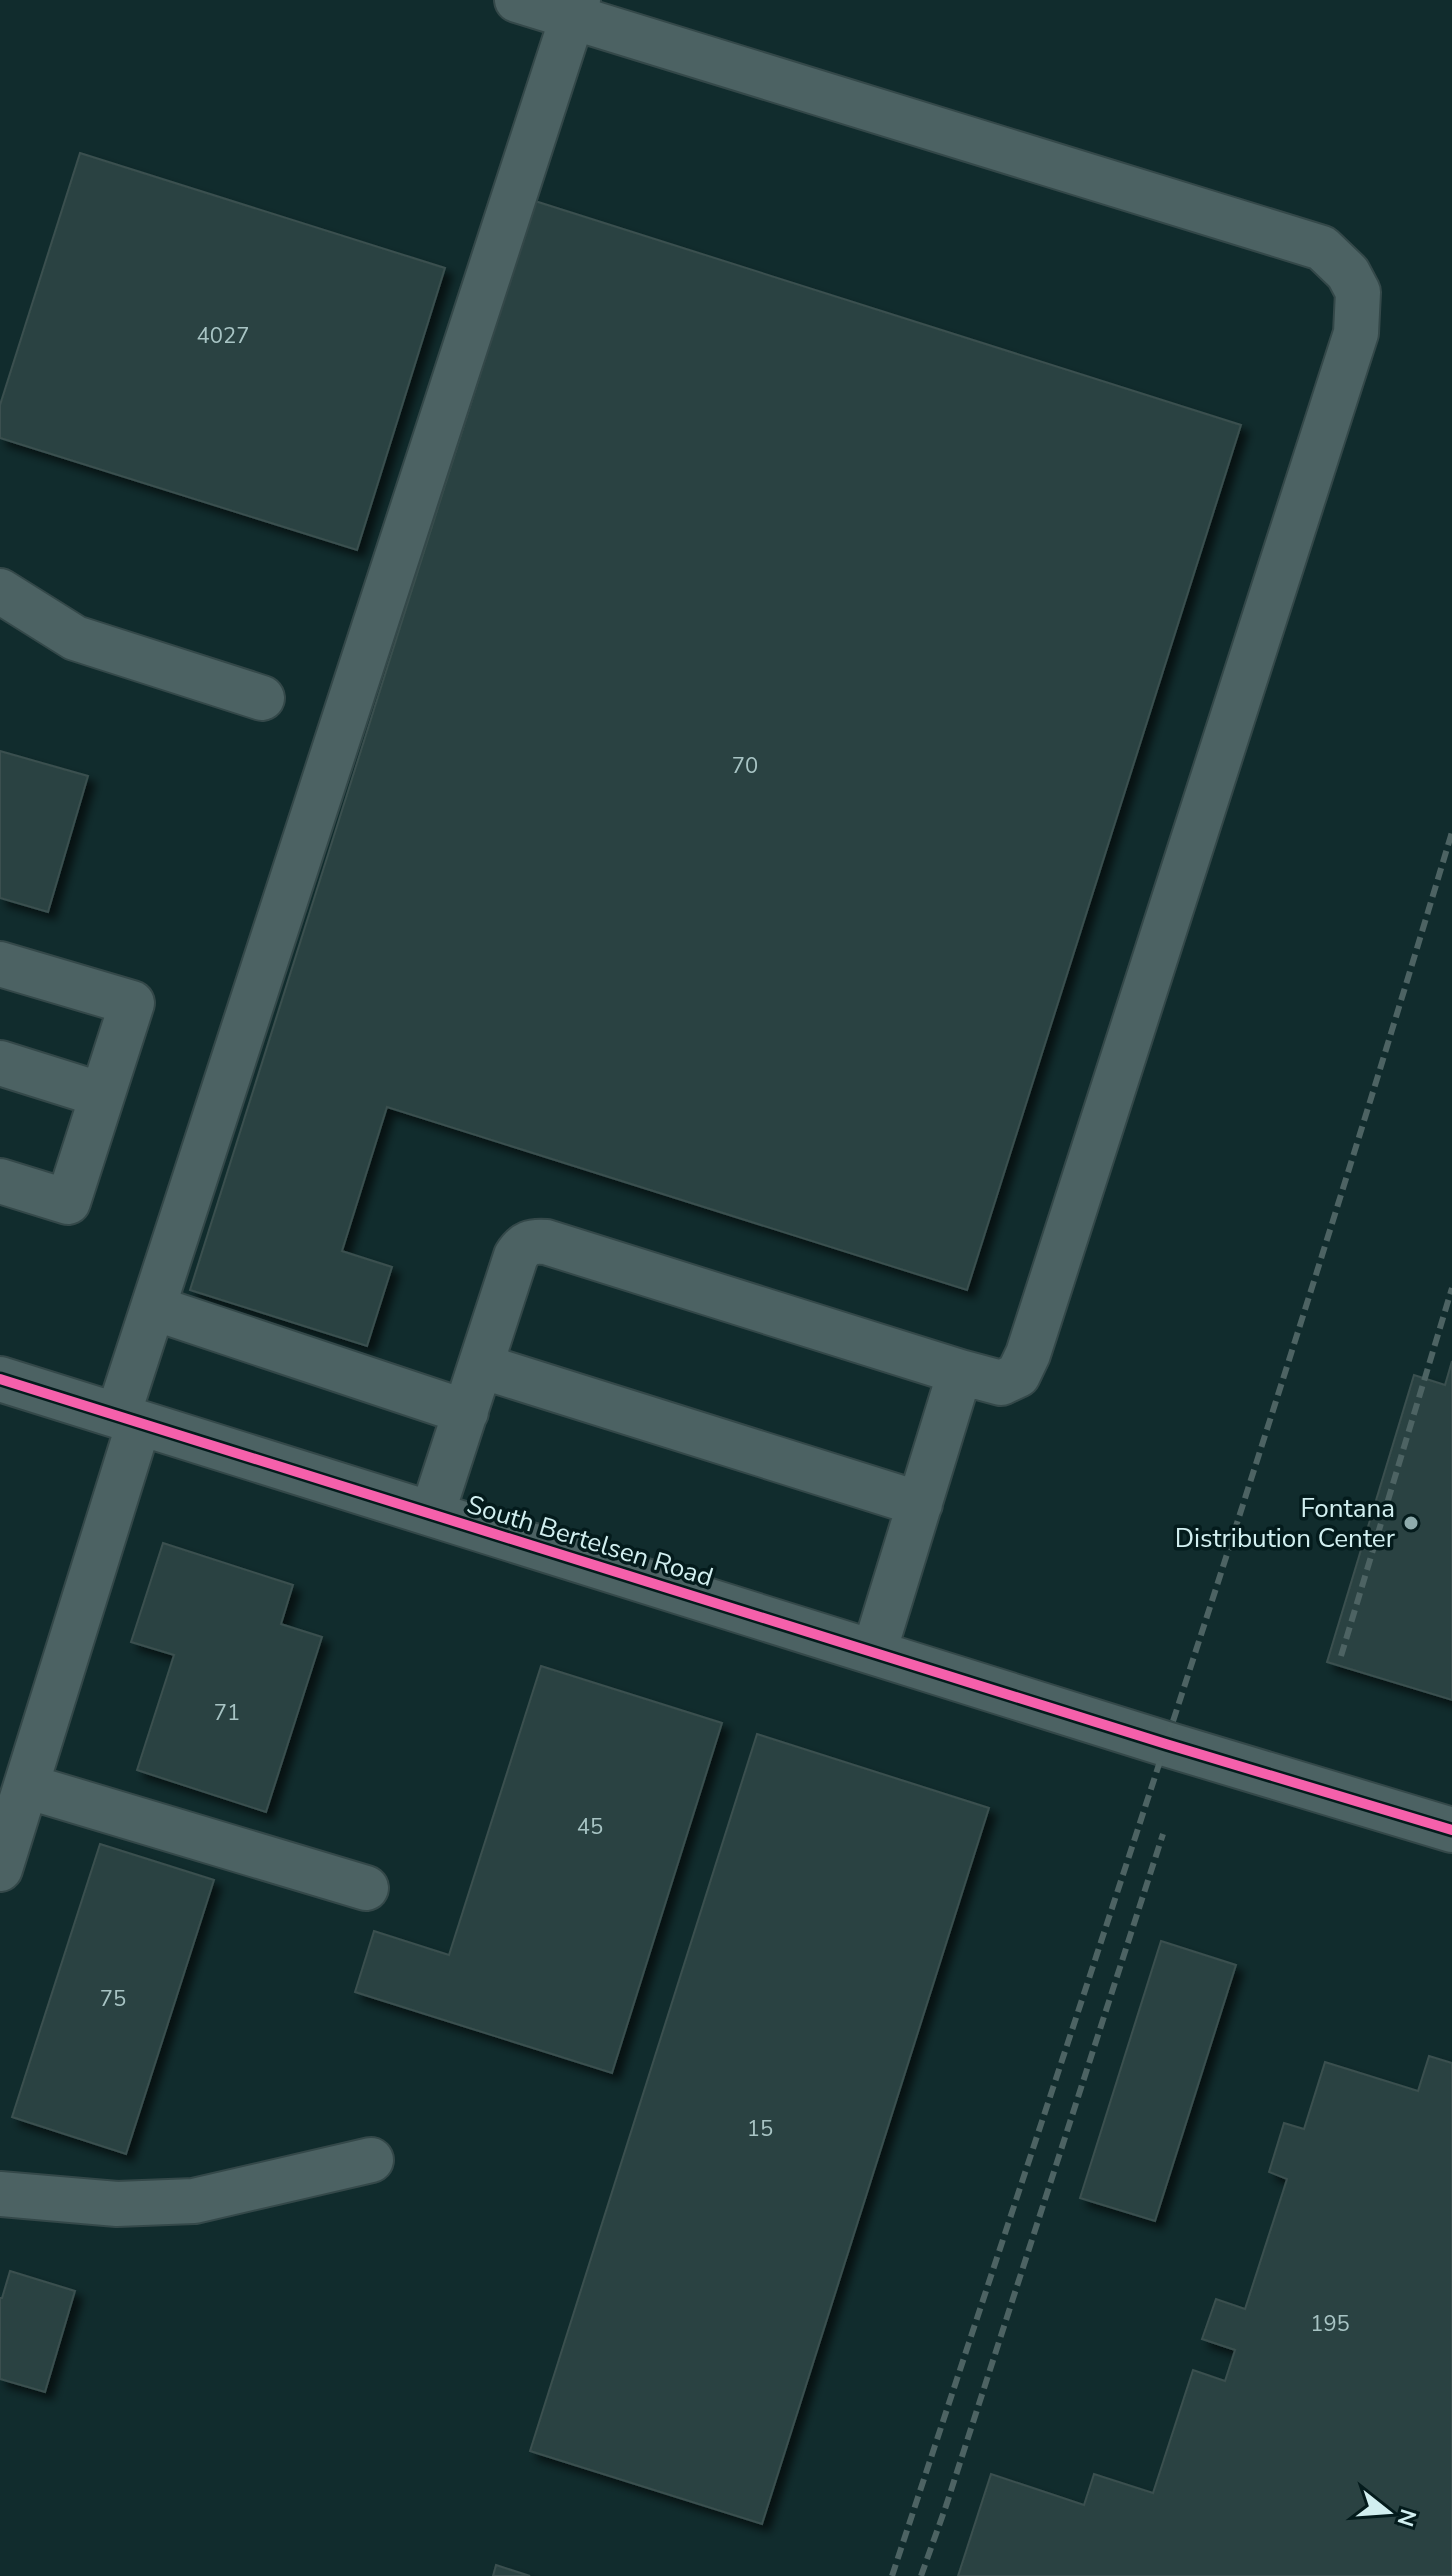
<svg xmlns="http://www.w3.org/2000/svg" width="1452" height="2576" viewBox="0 0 1452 2576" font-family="'Nunito Sans',sans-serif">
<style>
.building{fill:#2c4342;stroke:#3a504f;stroke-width:2;filter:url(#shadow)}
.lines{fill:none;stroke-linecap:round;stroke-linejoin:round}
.minor-casing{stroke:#344849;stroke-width:48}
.minor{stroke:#4c6263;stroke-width:44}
.rail{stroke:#4d6363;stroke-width:6;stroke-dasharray:12 6;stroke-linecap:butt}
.cycleway-casing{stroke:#041b1c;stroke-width:15}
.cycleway{stroke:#f560ab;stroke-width:10}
.poi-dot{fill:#8eabac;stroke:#041b1c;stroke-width:3}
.labels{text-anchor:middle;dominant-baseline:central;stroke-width:7;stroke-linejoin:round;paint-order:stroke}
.number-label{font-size:22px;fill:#a8c4c4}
.poi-label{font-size:26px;fill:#d2eff0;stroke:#041b1c;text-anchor:end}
.street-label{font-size:26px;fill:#d2eff0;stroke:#041b1c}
</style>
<defs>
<filter id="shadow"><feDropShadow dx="7" dy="7" stdDeviation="4" flood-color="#0009"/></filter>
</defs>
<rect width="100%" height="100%" fill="#112c2d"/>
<path class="building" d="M 80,153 L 445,268 L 357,550 L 0,438 L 0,405 Z
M 535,201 L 1241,425 L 967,1290 L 387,1107 L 342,1251 L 392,1267 L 367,1346 L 190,1290 Z
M 0,751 L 88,776 L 48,912 L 0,898 Z
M 1452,1361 L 1452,1700 L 1327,1662 L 1414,1375 L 1445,1385 Z
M 163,1543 L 293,1585 L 281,1624 L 322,1637 L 266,1812 L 137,1770 L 174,1655 L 131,1642 Z
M 541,1666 L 722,1723 L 612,2073 L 355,1992 L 374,1931 L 449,1955 Z
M 757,1734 L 989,1808 L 762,2524 L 530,2451 Z
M 100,1844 L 214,1880 L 126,2154 L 12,2117 Z
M 1161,1941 L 1236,1965 L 1155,2221 L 1080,2198 Z
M 1429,2056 L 1452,2063 L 1452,2576 L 958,2576 L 991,2474 L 1084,2505 L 1094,2474 L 1153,2493 L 1193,2370 L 1225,2381 L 1235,2350 L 1202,2339 L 1216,2299 L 1245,2309 L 1287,2179 L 1269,2172 L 1284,2123 L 1304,2129 L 1325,2062 L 1418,2091 Z
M 10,2271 L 75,2291 L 45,2392 L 0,2379 L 0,2298 L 2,2298 Z
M 496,2565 L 530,2576 L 493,2576 Z"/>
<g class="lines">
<defs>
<path id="minor" d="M 517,0 L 1322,248 L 1348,273 L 1358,292 L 1356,333 L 1028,1354 L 1018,1375 L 1001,1383 L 960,1372 L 874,1652
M 0,591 L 75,638 L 262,698
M 0,964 L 132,1003 L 68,1202 L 0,1181
M 0,1063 L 102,1095
M 154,1308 L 466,1412
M 481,1366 L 920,1504
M 0,1379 L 1166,1744 L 1452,1830
M 118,1415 L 578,0
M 432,1514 L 516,1256 C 524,1243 531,1241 546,1242 L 960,1372
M 26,1786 L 366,1888
M 0,1869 L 139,1423
M 0,2194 L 117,2204 L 194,2201 L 371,2160"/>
</defs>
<use href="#minor" class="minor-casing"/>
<use href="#minor" class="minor"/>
<path class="rail" d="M 1341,1656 L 1452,1288
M 892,2576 C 1083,1996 1277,1417 1452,832
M 921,2576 L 946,2506 L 1163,1834"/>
<defs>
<path id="cycleway" d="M 0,1379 L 1166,1744 L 1452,1830"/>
</defs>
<use href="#cycleway" class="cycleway-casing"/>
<use href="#cycleway" class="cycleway"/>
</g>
<circle class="poi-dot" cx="1411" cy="1523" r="8"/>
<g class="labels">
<g class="number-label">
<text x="223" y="336">4027</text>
<text x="745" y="766">70</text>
<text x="227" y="1713">71</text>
<text x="590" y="1827">45</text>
<text x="113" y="1999">75</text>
<text x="760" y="2129">15</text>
<text x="1330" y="2324">195</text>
</g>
<g class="poi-label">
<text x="1395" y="1508">Fontana<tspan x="1395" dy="30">Distribution Center</tspan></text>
</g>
<g class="street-label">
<text transform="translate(590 1541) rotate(17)">South Bertelsen Road</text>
</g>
</g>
<g transform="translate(1388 2512) rotate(107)" stroke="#041b1c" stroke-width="6" paint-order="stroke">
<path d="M0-6L14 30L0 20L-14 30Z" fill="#d2eff0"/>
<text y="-12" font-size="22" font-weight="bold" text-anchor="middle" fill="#d2eff0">N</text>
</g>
</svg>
